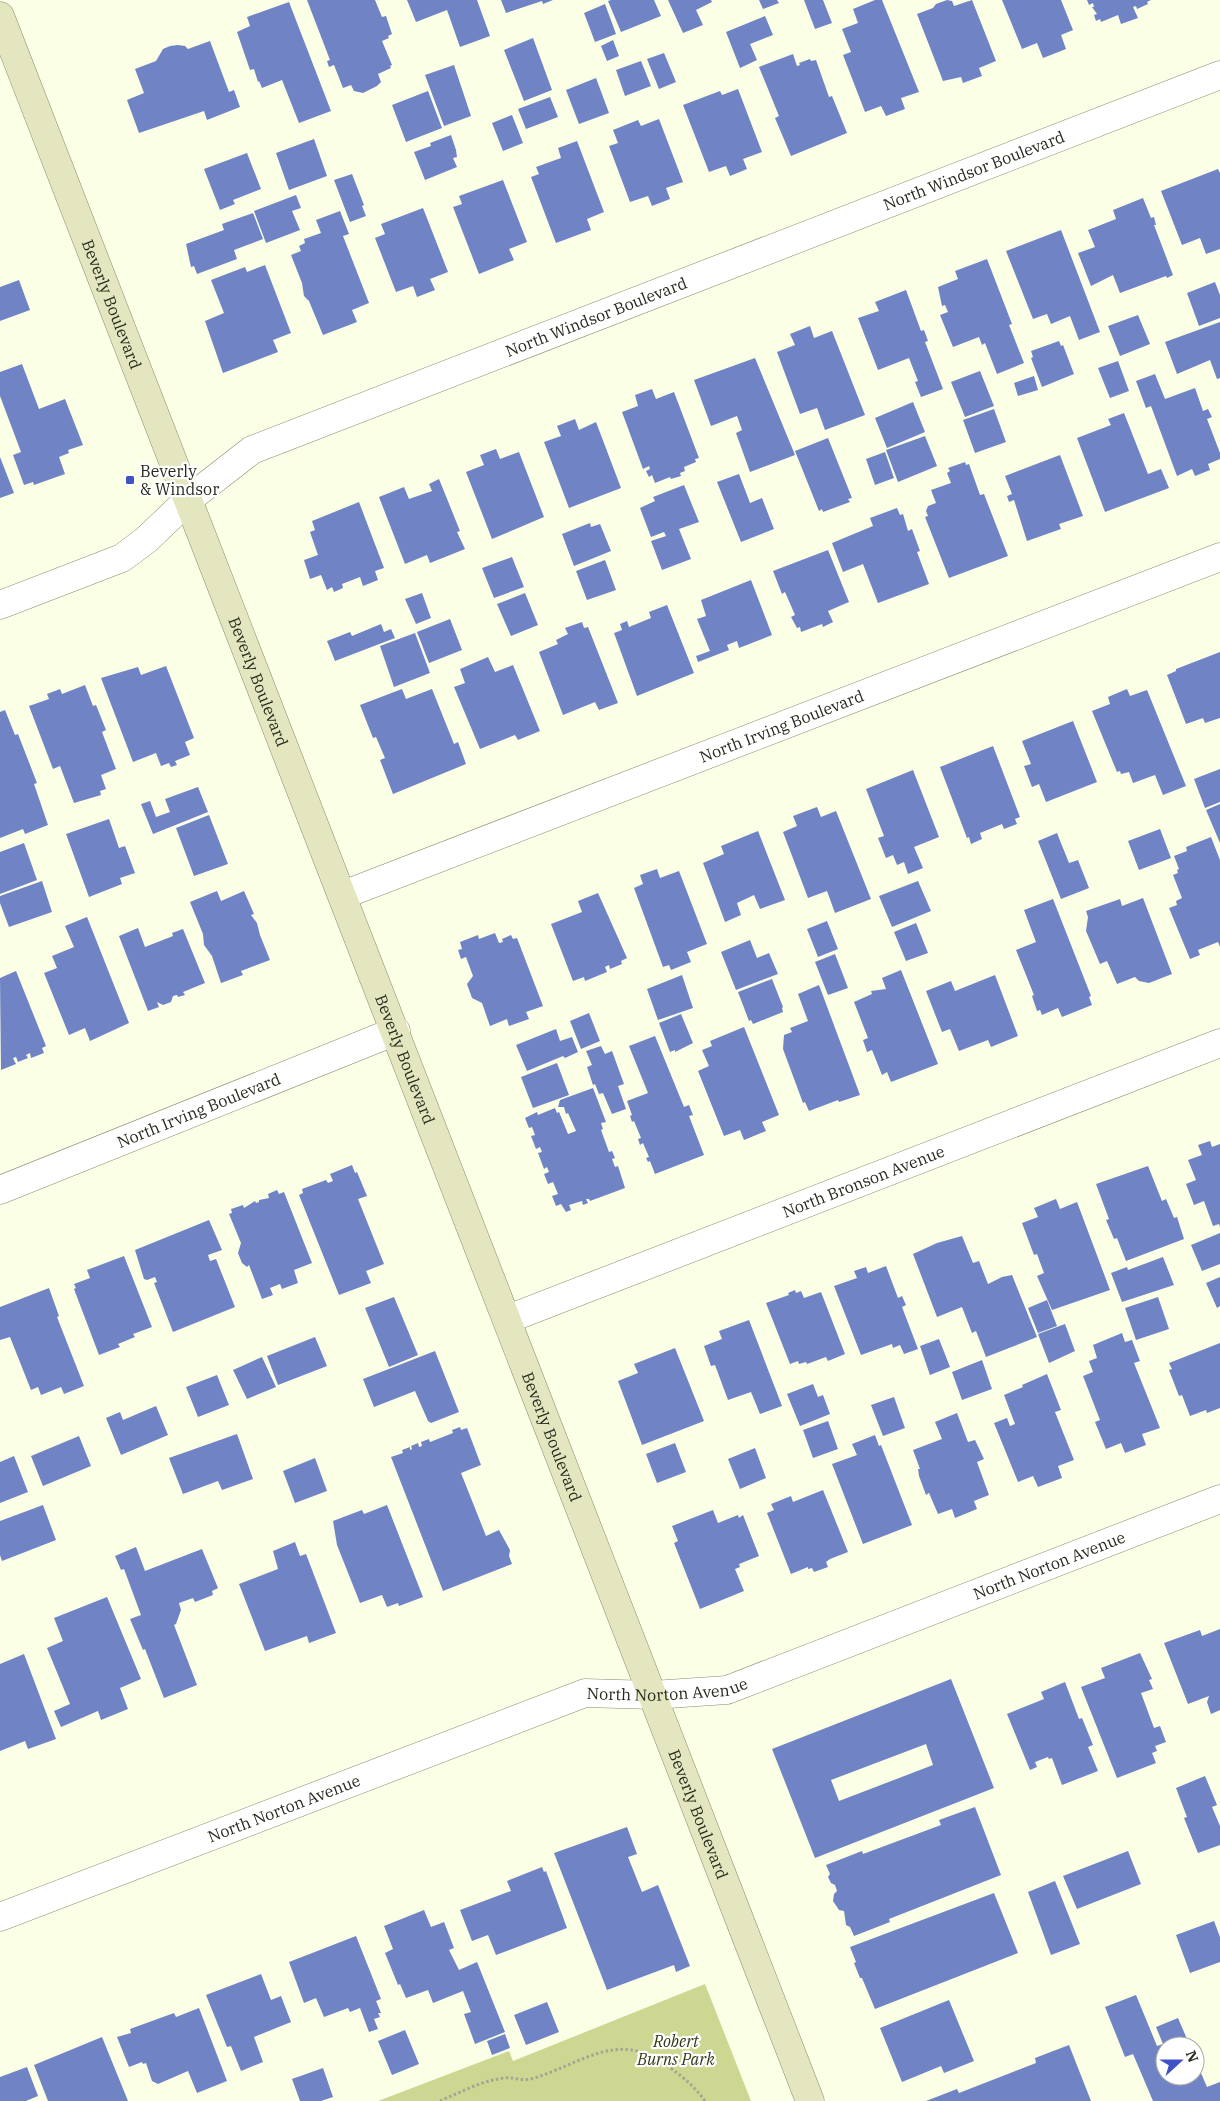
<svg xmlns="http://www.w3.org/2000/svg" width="1220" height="2101" viewBox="0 0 1220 2101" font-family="'IBM Plex Serif',serif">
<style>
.green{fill:#ced792}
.building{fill:#7083c5;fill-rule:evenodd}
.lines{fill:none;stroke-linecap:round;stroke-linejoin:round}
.street-casing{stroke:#888c6f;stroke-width:29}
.secondary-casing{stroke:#888c6f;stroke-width:29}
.path{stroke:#a2a692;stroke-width:3;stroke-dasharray:2.5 2.5;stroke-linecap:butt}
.street{stroke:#fff;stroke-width:28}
.secondary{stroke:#e3e6be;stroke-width:28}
.poi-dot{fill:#3e52c5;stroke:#fff;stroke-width:2}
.labels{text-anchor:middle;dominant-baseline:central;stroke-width:4.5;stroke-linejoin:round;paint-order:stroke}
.street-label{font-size:16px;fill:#282a1e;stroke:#fff}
.poi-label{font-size:16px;fill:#282a1e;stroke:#fff;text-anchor:start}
.park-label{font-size:16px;font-style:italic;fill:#333614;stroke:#fff}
</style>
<rect width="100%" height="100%" fill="#faffe5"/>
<path class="green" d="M 705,1984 L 751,2101 L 378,2101 L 509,2051 L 513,2061 Z"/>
<path class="building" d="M 307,0 L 375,0 L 382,17 L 386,16 L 392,34 L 388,36 L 389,38 L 382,41 L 392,65 L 390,66 L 391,68 L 378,74 L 381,82 L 377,86 L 363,93 L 354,91 L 351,85 L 343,88 L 334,65 L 329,67 L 327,61 L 330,60 Z
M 407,0 L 477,0 L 490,36 L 460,47 L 447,10 L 416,22 Z
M 501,0 L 553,0 L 543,4 L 542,1 L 506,13 Z
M 611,0 L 654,0 L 661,16 L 621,32 L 608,1 Z
M 668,0 L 711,0 L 712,2 L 696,10 L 703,25 L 683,33 Z
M 759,0 L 777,0 L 779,3 L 763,9 Z
M 804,0 L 823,0 L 832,23 L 815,29 Z
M 875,0 L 882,0 L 919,92 L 901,98 L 905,109 L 886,116 L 881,106 L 865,112 L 843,55 L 851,52 L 842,29 L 858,23 L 853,9 Z
M 947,0 L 952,1 L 954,6 L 972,0 L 996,61 L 979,68 L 982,76 L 963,83 L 961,77 L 943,81 L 917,14 L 933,8 L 936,4 Z
M 1002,0 L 1061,0 L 1073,30 L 1061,35 L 1066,49 L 1043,58 L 1037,43 L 1022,49 Z
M 1087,0 L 1151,0 L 1147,2 L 1148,4 L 1137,9 L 1136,6 L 1133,7 L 1138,18 L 1121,24 L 1118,15 L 1101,22 L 1100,19 L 1096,21 L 1094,15 L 1097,14 L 1092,7 L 1094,7 L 1093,3 L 1089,5 Z
M 289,2 L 331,111 L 299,123 L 282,80 L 262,88 L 259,81 L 258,82 L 254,69 L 250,70 L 237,32 L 250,26 L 247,17 Z
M 605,4 L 616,34 L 595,42 L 584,13 Z
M 765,16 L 773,35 L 750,44 L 757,60 L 740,68 L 726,32 Z
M 533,38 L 552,90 L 524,101 L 504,50 Z
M 613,40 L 619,56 L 607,61 L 601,46 Z
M 210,41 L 229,92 L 234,90 L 240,107 L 207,120 L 204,111 L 139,133 L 127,100 L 144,93 L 135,69 L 156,61 L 163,49 L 170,46 L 178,45 L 185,46 L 188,49 Z
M 664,53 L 676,82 L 659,89 L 647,59 Z
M 793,54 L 797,66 L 800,65 L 799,63 L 810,59 L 811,61 L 816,60 L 829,97 L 832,96 L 847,133 L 791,156 L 775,118 L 779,116 L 759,67 Z
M 641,61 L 651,86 L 625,96 L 616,70 Z
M 454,65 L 471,116 L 444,126 L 425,75 Z
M 596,78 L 609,113 L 579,124 L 566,90 Z
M 738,89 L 762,152 L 743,159 L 747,169 L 730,176 L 726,166 L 709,172 L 683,105 L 720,91 L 722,95 Z
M 428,91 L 442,128 L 406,142 L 392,105 Z
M 550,97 L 558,117 L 526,129 L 518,109 Z
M 512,115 L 523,143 L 503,151 L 492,123 Z
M 659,119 L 683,182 L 666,188 L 670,199 L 652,206 L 648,196 L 630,202 L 609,146 L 618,143 L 613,130 L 638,120 L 641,126 Z
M 451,135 L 456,150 L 457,157 L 453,158 L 457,167 L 425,180 L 414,152 L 431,146 L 430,143 Z
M 314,139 L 327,176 L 289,190 L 276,153 Z
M 577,141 L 604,212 L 587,219 L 591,230 L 556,243 L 531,177 L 539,174 L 536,167 L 561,158 L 558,148 Z
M 247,153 L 261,189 L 233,200 L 235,204 L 220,210 L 204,169 Z
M 1218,169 L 1220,173 L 1220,249 L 1206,254 L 1200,238 L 1182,245 L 1161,191 Z
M 352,174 L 364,205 L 362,206 L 366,216 L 350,222 L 334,180 Z
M 503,180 L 527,242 L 509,249 L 514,260 L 479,274 L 453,207 L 462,204 L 459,196 Z
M 296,195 L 301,208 L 292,211 L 300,230 L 266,243 L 254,211 Z
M 1143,198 L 1151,218 L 1154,217 L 1156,225 L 1154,225 L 1173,275 L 1167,278 L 1166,276 L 1120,293 L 1113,275 L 1091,286 L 1078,253 L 1095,247 L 1088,230 L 1116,219 L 1113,210 Z
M 423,208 L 448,272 L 430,279 L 435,290 L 417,297 L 413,286 L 396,292 L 375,238 L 385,234 L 381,224 Z
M 340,211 L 349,234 L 343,236 L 369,303 L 352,310 L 357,322 L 323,335 L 309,301 L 304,296 L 302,283 L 291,255 L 301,251 L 299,246 L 305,243 L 304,239 L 321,233 L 316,220 Z
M 253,213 L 263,239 L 234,250 L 237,259 L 197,274 L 194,266 L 191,267 L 186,244 L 224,230 L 222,224 Z
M 1061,230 L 1100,332 L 1079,340 L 1070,316 L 1051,324 L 1047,314 L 1033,319 L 1006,251 Z
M 987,259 L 1012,324 L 1009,325 L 1024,363 L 997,374 L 985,343 L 982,345 L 979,337 L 953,347 L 940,315 L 948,312 L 945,305 L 942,306 L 938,287 L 958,279 L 955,271 Z
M 265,265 L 291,333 L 273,340 L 278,352 L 223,373 L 205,321 L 224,313 L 211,280 L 245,267 L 247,272 Z
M 19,280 L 30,310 L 0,321 L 0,287 Z
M 1215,282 L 1220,295 L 1220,318 L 1199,326 L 1187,293 Z
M 906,290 L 921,331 L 924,330 L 928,341 L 925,342 L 943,389 L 921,397 L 915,382 L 918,381 L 909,358 L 878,370 L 858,318 L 879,311 L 875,302 Z
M 1138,315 L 1150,344 L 1120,356 L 1108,326 Z
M 1220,322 L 1220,378 L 1217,379 L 1210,360 L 1177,374 L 1165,342 Z
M 810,326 L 814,338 L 832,331 L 865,415 L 825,430 L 817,408 L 800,414 L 777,352 L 795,345 L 790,334 Z
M 1059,341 L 1061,346 L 1063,345 L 1074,374 L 1042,387 L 1031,358 L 1033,357 L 1031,351 Z
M 755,358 L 795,455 L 750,472 L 736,433 L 742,430 L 737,416 L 711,426 L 694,380 Z
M 1118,361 L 1129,391 L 1110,398 L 1098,368 Z
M 22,364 L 39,409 L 65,399 L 83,445 L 68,450 L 69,453 L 59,457 L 65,474 L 34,485 L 33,482 L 24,485 L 13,455 L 21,452 L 0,396 L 0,372 Z
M 980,371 L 994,406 L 965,417 L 951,382 Z
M 1155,374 L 1165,399 L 1195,388 L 1203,411 L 1208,409 L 1212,417 L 1207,419 L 1220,453 L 1220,459 L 1208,464 L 1210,470 L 1195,476 L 1192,469 L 1177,476 L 1151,406 L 1146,408 L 1136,381 Z
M 1034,376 L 1038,390 L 1018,396 L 1014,383 Z
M 652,389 L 656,399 L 674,392 L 699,458 L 695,459 L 696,462 L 684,467 L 685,471 L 680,473 L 681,476 L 671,479 L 670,477 L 655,483 L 652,475 L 649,477 L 646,471 L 650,469 L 649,466 L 643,469 L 622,412 L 638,406 L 635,395 Z
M 913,402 L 925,432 L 887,448 L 875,418 Z
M 994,409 L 1006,442 L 975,453 L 963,420 Z
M 1124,413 L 1148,474 L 1161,469 L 1169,488 L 1105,512 L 1077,438 L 1111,425 L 1108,419 Z
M 575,419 L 579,430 L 596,422 L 621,488 L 569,508 L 544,442 L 561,436 L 557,426 Z
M 925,436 L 937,466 L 898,482 L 886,450 Z
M 828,438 L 852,498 L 848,499 L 850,502 L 823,512 L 822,509 L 819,511 L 795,451 Z
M 496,449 L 500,459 L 519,452 L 544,517 L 492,539 L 466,472 L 484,465 L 480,455 Z
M 885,452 L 894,478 L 875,485 L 866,459 Z
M 1060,455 L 1083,516 L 1059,524 L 1061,529 L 1027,541 L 1014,500 L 1009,502 L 1007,496 L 1012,494 L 1005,476 Z
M 0,457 L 14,493 L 0,498 Z
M 965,462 L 966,465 L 969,464 L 980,495 L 984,494 L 1008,556 L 949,578 L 925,517 L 928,516 L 926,511 L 928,506 L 936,503 L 931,490 L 951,483 L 947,473 L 950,471 L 948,468 Z
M 739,474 L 750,503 L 762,498 L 774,529 L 741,542 L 717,482 Z
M 439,479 L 460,531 L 457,532 L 465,549 L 430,563 L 427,555 L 405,564 L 379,497 L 404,487 L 409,499 L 432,491 L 429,484 Z
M 684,485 L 699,522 L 679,529 L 691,559 L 662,570 L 651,541 L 666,536 L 664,532 L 651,537 L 640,508 L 655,501 L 653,497 Z
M 359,502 L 384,568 L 375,571 L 378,580 L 363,586 L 360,577 L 342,584 L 343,588 L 334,592 L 332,587 L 327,590 L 321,575 L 310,579 L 304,560 L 318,555 L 310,532 L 315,530 L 312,521 Z
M 897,508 L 900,515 L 903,514 L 908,531 L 912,529 L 920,551 L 917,552 L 929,584 L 878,603 L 863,564 L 843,572 L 832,543 L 873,526 L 870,518 Z
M 590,523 L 591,527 L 600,524 L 611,551 L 574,566 L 562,534 Z
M 828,550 L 849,602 L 828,611 L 833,622 L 823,627 L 822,624 L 801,632 L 800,627 L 797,628 L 791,617 L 795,615 L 785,592 L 782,594 L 773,571 Z
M 512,557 L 524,587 L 494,598 L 482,568 Z
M 605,560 L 616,590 L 587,600 L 576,571 Z
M 751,580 L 772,635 L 739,648 L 737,641 L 727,645 L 729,650 L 698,662 L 696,656 L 710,651 L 697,619 L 706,616 L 701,600 Z
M 422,593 L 431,618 L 416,624 L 405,599 Z
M 525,593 L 538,625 L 511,636 L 497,604 Z
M 667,605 L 694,673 L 637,696 L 614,633 L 622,630 L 620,624 L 627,621 L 629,627 L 651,618 L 649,612 Z
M 450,619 L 462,650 L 429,663 L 417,632 Z
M 582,622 L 584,628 L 588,627 L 618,703 L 599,710 L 595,702 L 563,715 L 539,652 L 558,644 L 556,640 L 568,634 L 565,628 Z
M 381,624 L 384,632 L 391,629 L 395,638 L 335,661 L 327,641 L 350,632 L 352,636 Z
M 415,633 L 430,673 L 394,687 L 380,646 Z
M 1220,652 L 1220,718 L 1205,723 L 1203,718 L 1186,724 L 1167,675 L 1176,671 L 1176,669 Z
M 488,657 L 495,672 L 513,665 L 540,731 L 518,740 L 515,735 L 480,749 L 454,687 L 465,683 L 460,669 Z
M 166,666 L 194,738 L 185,742 L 190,755 L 175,761 L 177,765 L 171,767 L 169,763 L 161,766 L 156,753 L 133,762 L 101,678 L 138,667 L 141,675 Z
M 85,685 L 93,706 L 96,705 L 106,730 L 102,732 L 116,769 L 101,775 L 106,789 L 100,791 L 101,795 L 74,803 L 60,766 L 53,769 L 29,706 L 49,699 L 47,694 L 60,689 L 62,694 Z
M 402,689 L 406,699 L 432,689 L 454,744 L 458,742 L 466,764 L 393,794 L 380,760 L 385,758 L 376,737 L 373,738 L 360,705 Z
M 1127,689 L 1130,696 L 1147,690 L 1186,786 L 1163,795 L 1155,775 L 1133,783 L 1129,772 L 1121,774 L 1120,771 L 1117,772 L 1092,711 L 1110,704 L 1108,697 Z
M 5,710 L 15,735 L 18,734 L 37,783 L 34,784 L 48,825 L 25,834 L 23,829 L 0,838 L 0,712 Z
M 1073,721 L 1097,782 L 1046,802 L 1039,784 L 1032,787 L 1024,766 L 1031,764 L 1022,741 Z
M 993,746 L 1020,817 L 1015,819 L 1017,824 L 1004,829 L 1002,824 L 980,833 L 982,839 L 971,844 L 969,837 L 967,838 L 940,767 Z
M 1220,769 L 1220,802 L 1205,808 L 1194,779 Z
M 913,770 L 939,837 L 914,847 L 923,868 L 908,874 L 904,862 L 897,865 L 893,855 L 886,858 L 878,838 L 884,836 L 866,789 Z
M 198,787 L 208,812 L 153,834 L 141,804 L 150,801 L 156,817 L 170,812 L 165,799 Z
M 1220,804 L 1220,843 L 1206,810 Z
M 817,807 L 821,817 L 836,811 L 871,899 L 835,913 L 827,891 L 808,898 L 783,832 L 797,826 L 793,816 Z
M 209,815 L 228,864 L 194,876 L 176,828 Z
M 109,819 L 119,848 L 125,846 L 135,873 L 120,878 L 122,884 L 89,897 L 66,834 Z
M 1160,829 L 1171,858 L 1139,870 L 1128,841 Z
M 758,831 L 785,900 L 760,909 L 754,895 L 737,903 L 741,915 L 725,922 L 703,863 L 724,854 L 721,846 Z
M 1057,833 L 1069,863 L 1078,860 L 1089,888 L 1061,899 L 1038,841 Z
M 1211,837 L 1220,860 L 1220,947 L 1218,942 L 1198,950 L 1200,955 L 1190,959 L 1169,908 L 1177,905 L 1176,901 L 1182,898 L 1173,875 L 1178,873 L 1177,870 L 1179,869 L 1174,856 L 1187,851 L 1186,847 Z
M 24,843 L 37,880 L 0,894 L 0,852 Z
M 657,869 L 660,878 L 679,871 L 707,944 L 687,952 L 691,962 L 671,970 L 669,965 L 663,967 L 634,888 L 643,884 L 640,875 Z
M 42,881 L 52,912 L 9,927 L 0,903 L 0,896 Z
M 918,881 L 931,911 L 892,927 L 879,896 Z
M 217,891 L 221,901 L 244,891 L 254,914 L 251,915 L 257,923 L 260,935 L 270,960 L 241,971 L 243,975 L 221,983 L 212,956 L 204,945 L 203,934 L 190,902 Z
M 598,893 L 627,958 L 621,961 L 622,964 L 610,969 L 609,965 L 605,967 L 607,972 L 585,981 L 584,977 L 573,981 L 551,924 L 582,912 L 578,901 Z
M 1143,898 L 1172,974 L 1149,983 L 1139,981 L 1135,977 L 1117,984 L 1107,961 L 1100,964 L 1086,931 L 1088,917 L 1086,911 L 1120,899 L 1122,906 Z
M 1053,899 L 1091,996 L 1089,997 L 1092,1005 L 1062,1017 L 1058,1008 L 1042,1015 L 1040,1010 L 1037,1011 L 1032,996 L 1034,995 L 1016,950 L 1036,942 L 1024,910 Z
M 87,917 L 129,1023 L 90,1041 L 85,1028 L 69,1035 L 44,973 L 57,968 L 52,956 L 74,947 L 65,926 Z
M 827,921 L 838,949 L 818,957 L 807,929 Z
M 916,923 L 928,953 L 906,961 L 894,932 Z
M 138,928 L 145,947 L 173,936 L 172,933 L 183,929 L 205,983 L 183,992 L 185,995 L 178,997 L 177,995 L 173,996 L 171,1002 L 163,1005 L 157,1002 L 159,1007 L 148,1011 L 119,936 Z
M 495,933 L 499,943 L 503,942 L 502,939 L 511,935 L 513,939 L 517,938 L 543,1006 L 526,1012 L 529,1019 L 509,1026 L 507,1019 L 490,1026 L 482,1003 L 472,998 L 467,984 L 473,976 L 466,957 L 461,959 L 458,950 L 462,949 L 460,942 L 478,935 L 479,939 Z
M 750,940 L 757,958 L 769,953 L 778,974 L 736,990 L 721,952 Z
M 835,954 L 848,988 L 828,995 L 815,962 Z
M 901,970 L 938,1064 L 891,1082 L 887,1072 L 882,1075 L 872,1050 L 867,1052 L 863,1040 L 868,1038 L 854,1002 L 872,994 L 871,991 L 886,989 L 882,978 Z
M 16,971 L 46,1046 L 42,1048 L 44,1053 L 31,1058 L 30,1053 L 26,1055 L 28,1058 L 18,1062 L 16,1057 L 13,1058 L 16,1064 L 1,1070 L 0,978 Z
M 682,975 L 693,1008 L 658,1020 L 647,989 Z
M 995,975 L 1018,1036 L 991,1047 L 988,1040 L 959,1051 L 950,1029 L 942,1032 L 926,991 L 951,981 L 955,991 Z
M 772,979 L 783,1007 L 782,1008 L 783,1012 L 753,1024 L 751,1020 L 749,1021 L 738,992 Z
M 819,985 L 860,1095 L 839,1102 L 838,1100 L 809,1111 L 805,1102 L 803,1103 L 783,1049 L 784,1035 L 792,1032 L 790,1028 L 808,1021 L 798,994 Z
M 589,1013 L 600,1041 L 581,1049 L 570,1021 Z
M 681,1014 L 693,1043 L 675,1052 L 675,1050 L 670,1052 L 659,1023 Z
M 744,1027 L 779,1115 L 762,1122 L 766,1131 L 744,1140 L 740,1130 L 724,1136 L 698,1071 L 709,1066 L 702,1050 L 712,1046 L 710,1041 Z
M 556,1029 L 560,1041 L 572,1037 L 578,1052 L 565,1058 L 563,1056 L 527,1071 L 516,1045 Z
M 655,1036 L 684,1107 L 689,1105 L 693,1115 L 689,1116 L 704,1155 L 655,1174 L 650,1161 L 648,1162 L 646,1158 L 649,1157 L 643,1143 L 640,1145 L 638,1139 L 641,1138 L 634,1121 L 632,1122 L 630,1116 L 632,1115 L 627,1101 L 648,1093 L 629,1046 Z
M 601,1046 L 605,1054 L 612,1051 L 624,1084 L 618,1086 L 626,1109 L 612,1114 L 603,1093 L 599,1094 L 595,1084 L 593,1085 L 587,1067 L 592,1065 L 586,1051 Z
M 557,1063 L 569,1095 L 533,1108 L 521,1077 Z
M 593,1088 L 606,1122 L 601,1123 L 603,1129 L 601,1130 L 609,1152 L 612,1151 L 615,1158 L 612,1159 L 615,1167 L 618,1166 L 625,1188 L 590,1201 L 589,1199 L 586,1199 L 588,1203 L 583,1205 L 582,1201 L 569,1205 L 571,1210 L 566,1212 L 561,1204 L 556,1206 L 552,1196 L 558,1194 L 553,1182 L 548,1184 L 544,1174 L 549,1172 L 547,1167 L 544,1169 L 538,1153 L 542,1152 L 540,1147 L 536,1149 L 531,1136 L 535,1135 L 532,1127 L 529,1128 L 525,1118 L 537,1112 L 538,1115 L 555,1108 L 557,1113 L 559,1112 L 568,1134 L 576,1131 L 568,1113 L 566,1114 L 564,1107 L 558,1107 L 560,1100 Z
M 1210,1141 L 1212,1147 L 1220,1144 L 1220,1227 L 1219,1224 L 1213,1226 L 1204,1201 L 1194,1205 L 1186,1184 L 1196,1180 L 1188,1160 L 1202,1155 L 1198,1145 Z
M 352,1165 L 355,1173 L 357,1172 L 367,1196 L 358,1199 L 384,1264 L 366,1271 L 371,1283 L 339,1295 L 299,1195 L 303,1193 L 302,1189 L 326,1180 L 328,1183 L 333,1181 L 330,1174 Z
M 1148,1166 L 1162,1201 L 1166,1199 L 1174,1218 L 1177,1217 L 1184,1239 L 1126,1261 L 1117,1238 L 1114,1239 L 1106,1220 L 1109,1219 L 1096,1184 Z
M 277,1190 L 279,1194 L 284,1192 L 312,1263 L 294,1270 L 298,1283 L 282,1289 L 280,1284 L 270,1288 L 273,1295 L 262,1299 L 249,1265 L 247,1267 L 242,1263 L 238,1253 L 241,1243 L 229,1214 L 232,1213 L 231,1209 L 243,1205 L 244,1208 L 255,1201 L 256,1203 L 259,1202 L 259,1200 L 269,1198 L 268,1194 Z
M 1056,1199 L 1060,1209 L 1077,1202 L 1110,1290 L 1052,1310 L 1037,1276 L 1044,1273 L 1037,1254 L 1034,1255 L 1022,1223 L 1038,1217 L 1034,1208 Z
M 209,1220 L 222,1250 L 208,1255 L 210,1261 L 216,1259 L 235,1307 L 173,1332 L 154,1283 L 157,1282 L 155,1277 L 147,1280 L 144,1279 L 135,1250 Z
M 1220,1233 L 1220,1264 L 1202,1271 L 1191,1245 Z
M 962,1236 L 973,1263 L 979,1261 L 988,1284 L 1002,1277 L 1012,1275 L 1037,1337 L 986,1357 L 976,1331 L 972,1333 L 962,1307 L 937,1317 L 913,1254 L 937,1243 Z
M 124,1256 L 152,1327 L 133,1334 L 135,1337 L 118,1344 L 120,1347 L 99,1355 L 74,1289 L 76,1288 L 74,1284 L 90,1278 L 87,1270 Z
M 1163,1257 L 1174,1285 L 1122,1302 L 1111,1273 L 1127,1267 L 1128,1270 Z
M 886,1266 L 898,1298 L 902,1296 L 906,1305 L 902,1307 L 918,1349 L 904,1354 L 900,1345 L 893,1348 L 892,1344 L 861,1355 L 834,1286 L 857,1278 L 854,1271 L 866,1267 L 868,1273 Z
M 1220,1277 L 1220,1306 L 1217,1308 L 1206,1283 Z
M 49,1288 L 59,1316 L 57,1317 L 84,1386 L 64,1394 L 61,1387 L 41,1395 L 38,1387 L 31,1390 L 10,1337 L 0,1340 L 0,1307 Z
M 795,1290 L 796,1293 L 801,1291 L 804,1298 L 821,1292 L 845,1354 L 828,1361 L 826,1357 L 807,1364 L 806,1362 L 799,1364 L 798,1361 L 790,1364 L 766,1303 L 789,1295 L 788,1293 Z
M 394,1297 L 418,1355 L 389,1367 L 365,1308 Z
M 1158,1297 L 1169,1329 L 1136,1340 L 1125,1308 Z
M 1047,1300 L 1057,1326 L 1038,1333 L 1028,1308 Z
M 749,1320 L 782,1406 L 760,1414 L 751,1392 L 728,1400 L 715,1365 L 711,1366 L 704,1346 L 722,1339 L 719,1331 Z
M 1065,1324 L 1075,1351 L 1049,1363 L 1038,1334 Z
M 1122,1333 L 1125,1342 L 1132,1340 L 1140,1361 L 1134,1363 L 1160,1428 L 1142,1434 L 1146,1445 L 1125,1453 L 1121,1443 L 1106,1449 L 1095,1422 L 1100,1420 L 1083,1376 L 1093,1372 L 1089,1361 L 1097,1358 L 1093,1345 Z
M 315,1337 L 327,1366 L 278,1385 L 267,1356 Z
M 939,1339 L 950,1367 L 930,1375 L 920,1346 Z
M 1220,1343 L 1220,1408 L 1207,1413 L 1206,1410 L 1190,1416 L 1182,1395 L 1179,1396 L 1169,1370 L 1172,1369 L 1169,1363 Z
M 675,1348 L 704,1421 L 642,1445 L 618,1381 L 638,1373 L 634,1364 Z
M 435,1351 L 459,1412 L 431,1423 L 428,1421 L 415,1391 L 374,1407 L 363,1379 Z
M 262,1357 L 276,1387 L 247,1399 L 233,1370 Z
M 982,1360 L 992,1389 L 962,1400 L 952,1372 Z
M 1047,1374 L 1061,1410 L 1055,1412 L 1074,1460 L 1058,1466 L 1062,1478 L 1038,1487 L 1033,1476 L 1018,1482 L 994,1423 L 1007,1418 L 1010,1426 L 1015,1424 L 1004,1395 L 1023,1387 L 1022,1385 Z
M 217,1375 L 229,1405 L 198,1417 L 186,1387 Z
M 813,1384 L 818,1397 L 823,1395 L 830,1414 L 800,1426 L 787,1394 Z
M 894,1397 L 905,1428 L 883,1436 L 871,1405 Z
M 156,1406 L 168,1435 L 121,1455 L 106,1418 L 120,1412 L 123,1420 Z
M 957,1413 L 968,1442 L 975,1440 L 984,1459 L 977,1462 L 989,1495 L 974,1501 L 977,1509 L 955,1518 L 952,1509 L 938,1514 L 929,1493 L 926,1495 L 919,1476 L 918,1469 L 920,1469 L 913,1450 L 942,1439 L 935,1422 Z
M 828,1421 L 838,1449 L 813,1458 L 803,1430 Z
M 460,1427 L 461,1430 L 467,1428 L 481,1465 L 461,1473 L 486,1536 L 499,1530 L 510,1550 L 509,1556 L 512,1564 L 443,1591 L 391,1457 L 403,1453 L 402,1450 L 410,1447 L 410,1450 L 412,1449 L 411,1446 L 418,1443 L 419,1447 L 422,1446 L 421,1442 L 429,1439 L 430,1442 L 453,1433 L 452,1430 Z
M 237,1434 L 253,1479 L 222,1490 L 218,1481 L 183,1494 L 169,1458 Z
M 875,1435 L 879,1446 L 881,1445 L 912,1525 L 863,1544 L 832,1464 L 857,1455 L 852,1444 Z
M 79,1436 L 91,1466 L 43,1486 L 31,1456 Z
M 675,1443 L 686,1472 L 657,1483 L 646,1454 Z
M 755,1448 L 766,1478 L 740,1489 L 728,1459 Z
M 14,1456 L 28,1492 L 0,1503 L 0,1462 Z
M 315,1458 L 327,1491 L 295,1503 L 283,1471 Z
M 823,1490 L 848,1552 L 830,1559 L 826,1562 L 828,1567 L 814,1572 L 812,1568 L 808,1569 L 808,1567 L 791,1574 L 767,1513 L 774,1510 L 771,1504 L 791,1496 L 793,1502 Z
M 43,1505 L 56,1540 L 2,1561 L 0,1555 L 0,1521 Z
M 387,1505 L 423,1597 L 399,1606 L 398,1603 L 387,1607 L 382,1595 L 360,1603 L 337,1545 L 333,1521 L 362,1510 L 364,1514 Z
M 713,1510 L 718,1523 L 738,1515 L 739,1518 L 743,1515 L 759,1556 L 739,1564 L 740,1567 L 735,1569 L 744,1591 L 700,1609 L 674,1543 L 678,1541 L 672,1526 Z
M 295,1542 L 300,1556 L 306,1554 L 336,1633 L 309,1643 L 307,1636 L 265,1651 L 239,1584 L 278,1569 L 273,1551 Z
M 136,1547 L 145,1571 L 202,1549 L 218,1588 L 212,1591 L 213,1595 L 195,1602 L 193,1598 L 179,1603 L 181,1610 L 176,1624 L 174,1625 L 197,1685 L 164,1698 L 145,1649 L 143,1650 L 130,1619 L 141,1615 L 124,1569 L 121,1570 L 115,1556 Z
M 107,1597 L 141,1679 L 120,1688 L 128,1709 L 101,1720 L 98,1711 L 61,1727 L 54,1711 L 70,1704 L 47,1648 L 63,1641 L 54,1618 Z
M 1220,1629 L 1220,1710 L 1211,1714 L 1207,1702 L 1209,1696 L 1188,1704 L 1164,1643 L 1200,1630 L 1202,1636 Z
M 1140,1653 L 1152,1679 L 1149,1680 L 1153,1689 L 1141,1693 L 1154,1728 L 1160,1726 L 1166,1742 L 1155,1746 L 1157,1751 L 1152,1753 L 1156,1763 L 1117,1778 L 1081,1687 L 1105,1678 L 1101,1668 Z
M 24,1654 L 56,1739 L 28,1749 L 25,1741 L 0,1751 L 0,1664 Z
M 951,1679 L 994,1788 L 815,1858 L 772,1749 ZM 926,1744 L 933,1765 L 839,1801 L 831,1780 Z
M 1065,1682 L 1079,1719 L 1082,1718 L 1093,1745 L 1088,1747 L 1098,1771 L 1062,1785 L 1052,1758 L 1049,1759 L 1048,1757 L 1035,1762 L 1037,1767 L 1030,1770 L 1007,1714 L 1044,1699 L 1041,1692 Z
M 1205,1776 L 1217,1805 L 1212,1807 L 1220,1826 L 1220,1845 L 1198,1853 L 1184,1818 L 1187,1817 L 1176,1788 Z
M 975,1807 L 1001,1875 L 889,1919 L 890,1922 L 854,1936 L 850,1927 L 846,1925 L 844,1911 L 839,1910 L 833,1901 L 834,1894 L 837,1891 L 835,1885 L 831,1883 L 828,1877 L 830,1874 L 826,1865 L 862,1851 L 863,1854 L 941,1825 L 939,1820 Z
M 627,1827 L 637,1854 L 628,1857 L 642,1892 L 658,1885 L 690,1966 L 676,1972 L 674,1965 L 607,1990 L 554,1853 Z
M 1128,1851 L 1141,1884 L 1077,1909 L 1063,1876 Z
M 542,1867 L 544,1872 L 546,1871 L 567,1928 L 496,1955 L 488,1935 L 472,1941 L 460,1910 L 511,1891 L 507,1881 Z
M 1055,1881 L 1080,1944 L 1051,1955 L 1028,1892 Z
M 994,1893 L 1018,1953 L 875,2009 L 862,1978 L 860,1978 L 854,1963 L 856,1962 L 850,1947 Z
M 424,1910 L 431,1927 L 444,1922 L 454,1948 L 449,1950 L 459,1970 L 477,1962 L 505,2032 L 475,2044 L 464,2014 L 471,2012 L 463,1991 L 433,2003 L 428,1990 L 406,1998 L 400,1984 L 398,1985 L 385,1953 L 393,1949 L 384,1926 Z
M 1214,1921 L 1220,1937 L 1220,1962 L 1190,1973 L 1176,1935 Z
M 356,1936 L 381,1999 L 376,2001 L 381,2013 L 378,2013 L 380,2017 L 374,2019 L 378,2029 L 369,2032 L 360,2008 L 350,2012 L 348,2008 L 324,2017 L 316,1998 L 304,2003 L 289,1962 Z
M 261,1974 L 271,2000 L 281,1996 L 291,2022 L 254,2037 L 263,2062 L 241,2071 L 231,2046 L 227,2047 L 206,1995 Z
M 1136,1995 L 1157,2046 L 1163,2044 L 1156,2027 L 1178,2018 L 1190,2046 L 1165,2046 L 1165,2076 L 1195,2076 L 1195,2059 L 1207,2087 L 1220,2082 L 1220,2101 L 1153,2101 L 1133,2054 L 1125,2057 L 1105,2007 Z
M 949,2000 L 974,2061 L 944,2073 L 941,2066 L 902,2082 L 880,2028 Z
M 547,2002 L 559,2032 L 526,2045 L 514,2015 Z
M 199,2008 L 227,2081 L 197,2093 L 188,2071 L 158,2084 L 152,2081 L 146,2063 L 143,2064 L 142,2062 L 129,2067 L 117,2037 L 131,2033 L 130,2029 L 174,2013 L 176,2017 Z
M 405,2030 L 419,2064 L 392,2075 L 378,2041 Z
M 505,2034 L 510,2048 L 492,2055 L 487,2041 Z
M 102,2037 L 128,2101 L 48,2101 L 34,2065 Z
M 1069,2045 L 1091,2101 L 926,2101 L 957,2089 L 959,2093 L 1036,2063 L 1035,2058 Z
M 27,2067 L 38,2096 L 26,2101 L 0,2101 L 0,2077 Z
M 323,2068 L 333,2097 L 321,2101 L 300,2101 L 292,2079 Z"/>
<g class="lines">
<defs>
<g id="street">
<path id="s1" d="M 0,605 L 122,558 L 146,540 L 189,499 L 252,450 L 1220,75"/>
<path id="s2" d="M 343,895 L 1220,557"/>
<path id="s3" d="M 0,1190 L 396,1031"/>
<path id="s4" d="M 508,1319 L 1220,1043"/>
<path id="s5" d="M 0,1917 L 585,1693 L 653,1695 L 727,1690 L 1220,1499"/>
</g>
<g id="secondary">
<path id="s6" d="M 0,16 L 810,2101"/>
</g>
</defs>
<use href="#street" class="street-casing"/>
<use href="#secondary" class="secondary-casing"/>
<path class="path" d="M 440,2101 C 461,2092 481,2081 504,2078 C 513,2077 522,2081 531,2079 C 585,2063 619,2027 672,2069 C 684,2078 696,2088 705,2101"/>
<use href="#street" class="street"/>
<use href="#secondary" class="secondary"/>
</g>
<rect class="poi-dot" x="125" y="475" width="10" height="10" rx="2.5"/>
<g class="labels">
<g class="street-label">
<text stroke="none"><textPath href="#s1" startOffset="1074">North Windsor Boulevard</textPath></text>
<text stroke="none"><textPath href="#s6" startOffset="309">Beverly Boulevard</textPath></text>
<text stroke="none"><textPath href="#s1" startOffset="669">North Windsor Boulevard</textPath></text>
<text stroke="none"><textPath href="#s6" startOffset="714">Beverly Boulevard</textPath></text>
<text stroke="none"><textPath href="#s2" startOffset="470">North Irving Boulevard</textPath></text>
<text stroke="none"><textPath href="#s6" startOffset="1119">Beverly Boulevard</textPath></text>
<text stroke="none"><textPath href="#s3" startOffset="214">North Irving Boulevard</textPath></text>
<text stroke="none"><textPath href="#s4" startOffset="381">North Bronson Avenue</textPath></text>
<text stroke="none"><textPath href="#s6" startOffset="1524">Beverly Boulevard</textPath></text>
<text stroke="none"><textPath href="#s5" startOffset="1114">North Norton Avenue</textPath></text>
<text stroke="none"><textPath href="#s5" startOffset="709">North Norton Avenue</textPath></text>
<text stroke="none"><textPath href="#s5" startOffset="304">North Norton Avenue</textPath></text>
<text stroke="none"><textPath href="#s6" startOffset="1929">Beverly Boulevard</textPath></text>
</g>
<g class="poi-label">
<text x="140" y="471">Beverly<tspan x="140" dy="18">&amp; Windsor</tspan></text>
</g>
<g class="park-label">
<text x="676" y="2041">Robert<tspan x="676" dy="18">Burns Park</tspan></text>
</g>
</g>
<g transform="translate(1180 2061) rotate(69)"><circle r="24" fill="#ffffff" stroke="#a9aaa5"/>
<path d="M0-4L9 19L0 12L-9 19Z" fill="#3e52c5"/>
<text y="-8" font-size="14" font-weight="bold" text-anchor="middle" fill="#282a1e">N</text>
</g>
</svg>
